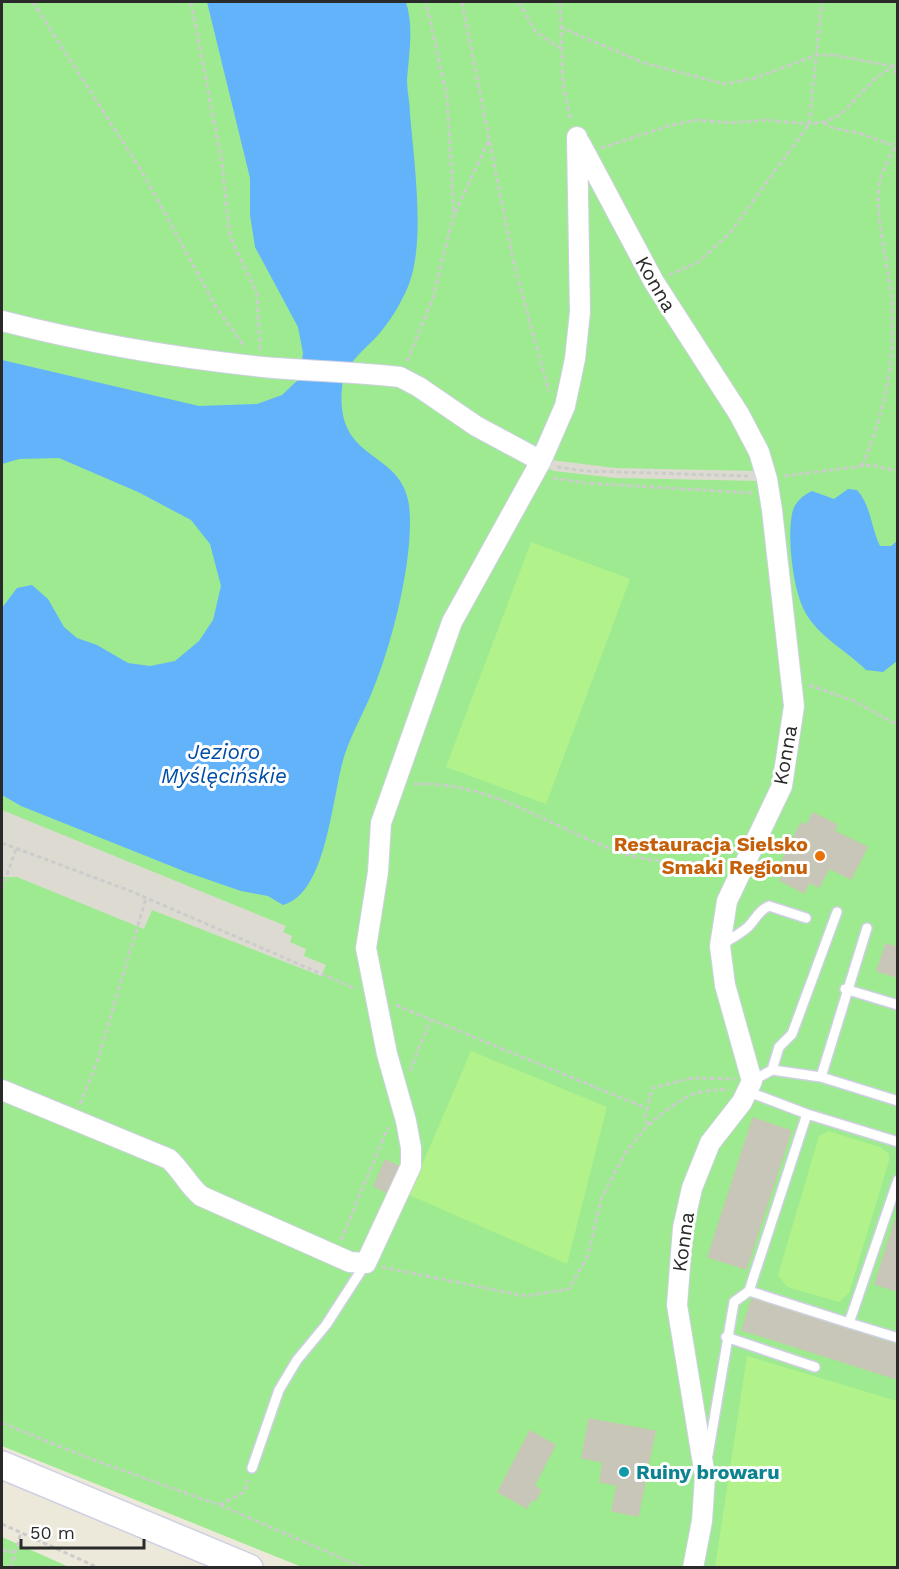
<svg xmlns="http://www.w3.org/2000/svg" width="899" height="1569" viewBox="0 0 899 1569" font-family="'Work Sans',sans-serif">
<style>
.green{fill:#9dea91}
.pitch{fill:#b1f28b}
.plaza{fill:#dddbd1}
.water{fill:#62b3fa}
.building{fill:#c8c6b9;stroke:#c9c6b4;stroke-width:1.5}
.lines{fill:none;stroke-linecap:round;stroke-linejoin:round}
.lane-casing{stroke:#cfcfe4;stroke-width:12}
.street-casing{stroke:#cfcfe4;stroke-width:22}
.secondary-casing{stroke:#cfcfe4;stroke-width:30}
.path{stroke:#ccc;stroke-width:3;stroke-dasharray:4.5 3;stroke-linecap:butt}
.lane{stroke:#fff;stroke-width:9}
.street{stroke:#fff;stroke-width:20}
.secondary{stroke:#fff;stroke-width:27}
.food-dot{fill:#e8710a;stroke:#fff;stroke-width:2}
.culture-dot{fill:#0f9aa8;stroke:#fff;stroke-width:2}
.labels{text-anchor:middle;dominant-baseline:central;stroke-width:6;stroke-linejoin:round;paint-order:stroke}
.street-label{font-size:20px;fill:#2a2a2a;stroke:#fff}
.food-label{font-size:20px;font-weight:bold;fill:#c56008;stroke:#fff;text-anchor:end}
.culture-label{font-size:20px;font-weight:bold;fill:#0d838f;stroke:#fff;text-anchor:start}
.water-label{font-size:21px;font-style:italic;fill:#004ca7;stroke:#fff}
</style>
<rect width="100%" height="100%" fill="#ede9da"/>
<path class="green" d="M 2,2 L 897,2 L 897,1567 L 302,1567 L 2,1446 Z
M 2,1537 L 69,1567 L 2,1567 Z"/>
<path class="pitch" d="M 531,542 L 630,579 L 546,804 L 446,767 Z
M 471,1051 L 607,1107 L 567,1264 L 409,1195 Z
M 828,1131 L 880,1147 L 889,1154 L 889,1161 L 849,1293 L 839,1302 L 787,1287 L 778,1275 L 819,1136 Z
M 747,1356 L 897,1401 L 897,1567 L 715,1567 Z"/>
<path class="plaza" d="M 551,460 L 615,468 L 758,471 L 761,481 L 616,478 L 554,471 L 544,467 Z
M 2,810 L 286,926 L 283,932 L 292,936 L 290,942 L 306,949 L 304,956 L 326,965 L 321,976 L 152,910 L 144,929 L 17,877 L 2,877 Z"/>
<path class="water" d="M 207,2 L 406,2 C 414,28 409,53 407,80 C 407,91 410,103 410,114 C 414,161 425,238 410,281 C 405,296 393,317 383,329 C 368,349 344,361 342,388 C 335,464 401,448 409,505 C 415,555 392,645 372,692 C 364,712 353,731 346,751 C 332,788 329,893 283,905 L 268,896 L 241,891 L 186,872 L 21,806 L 2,795 L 2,608 L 17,588 L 32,585 L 48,599 L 64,627 L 77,638 L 97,645 L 128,663 L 150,666 L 175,661 L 199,641 L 213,620 L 221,586 L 210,544 L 191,520 L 138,492 L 59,458 L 19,459 L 2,464 L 2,360 L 199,406 L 257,404 L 282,395 L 299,379 L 303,353 L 298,327 L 255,247 L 250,215 L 250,178 Z
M 848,489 L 857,490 C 871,505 871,528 880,546 L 891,546 L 897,541 L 897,661 L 883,672 L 866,670 C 846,650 817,636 804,610 C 793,588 787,538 792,514 C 794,503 802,496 812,491 L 834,499 Z"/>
<path class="building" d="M 813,813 L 837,825 L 834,831 L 867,847 L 851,879 L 829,868 L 819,887 L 809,882 L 804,893 L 780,880 L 785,872 L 778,869 L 801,823 L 806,826 Z
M 886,944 L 897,947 L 897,977 L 877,971 Z
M 753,1118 L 791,1131 L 746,1269 L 708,1257 Z
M 385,1160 L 398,1166 L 386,1192 L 374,1186 Z
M 895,1221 L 897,1221 L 897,1291 L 875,1284 Z
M 752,1299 L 897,1345 L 897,1379 L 742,1330 Z
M 589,1419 L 655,1431 L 638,1516 L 612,1511 L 617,1485 L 600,1482 L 603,1462 L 582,1458 Z
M 530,1431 L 555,1445 L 534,1486 L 541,1490 L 535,1501 L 532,1499 L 527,1508 L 498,1492 Z"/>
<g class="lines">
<defs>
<path id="lane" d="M 867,928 L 821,1077 L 898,1101
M 722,944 C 731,939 740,934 748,927 C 756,919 758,911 769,906 L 806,918
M 845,989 L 898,1005
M 772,1070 L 821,1077
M 752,1081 L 772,1070 L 779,1047 L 792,1034 L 837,912
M 749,1092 L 807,1114
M 898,1142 L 807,1114 L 749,1291 L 849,1323 L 898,1180
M 849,1323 L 898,1338
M 726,1337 L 815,1367
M 708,1455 L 734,1302 L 749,1291
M 252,1468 L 279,1390 L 297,1360 L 326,1325 L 366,1263"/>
<path id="street" d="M 580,143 L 654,282 L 739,414 L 759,452 L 767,479 L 772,510 L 794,706 L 782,786 L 727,901 L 720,946 L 725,985 L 752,1081 L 742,1102 L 710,1143 L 692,1188 L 683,1228 L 677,1305 L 705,1476 L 702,1521 L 693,1568
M 2,321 C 87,343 176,358 263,367 C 309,371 355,372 400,377 L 419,387 L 476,426 L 541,461
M 2,1090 L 169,1159 C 182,1171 188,1185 201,1196 L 350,1262 L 366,1263 L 411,1166 L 411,1148 L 406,1121 L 387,1054 L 366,948 L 378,872 L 381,823 L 452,622 L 541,461 L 565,406 L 575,359 L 580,312 L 577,137"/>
<path id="secondary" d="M 2,1465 L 249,1568"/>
</defs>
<use href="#lane" class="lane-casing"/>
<use href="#street" class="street-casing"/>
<use href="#secondary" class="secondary-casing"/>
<path class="path" d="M 33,2 L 144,175 L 216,307 L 245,347
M 191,2 L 222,163 L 230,237 L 257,293 L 260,350
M 462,2 L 514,264 L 549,392
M 519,2 L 535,31 L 560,48
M 560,2 L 563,84 L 571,121
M 560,27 L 644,63 L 725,84 L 755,78 L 817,55 L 834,55 L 892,66 L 898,76
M 824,122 L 833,128 L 862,134 L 895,146
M 601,148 L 668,126 L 696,120 L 732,123 L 765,120 L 809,124 L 824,122 L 840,115 L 877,77 L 898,63
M 455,213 L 489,140
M 669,275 L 698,262 L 730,233 L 809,124 L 822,2
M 407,361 L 433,298 L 454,214 L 447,96 L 426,2
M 862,466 C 885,409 895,367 892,305 C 890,268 873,215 880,181 C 883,166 894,153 898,139
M 557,467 L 586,471 L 748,476
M 784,476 L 870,465 L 898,471
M 553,478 L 585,483 L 752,493
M 809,685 L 854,701 L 898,725
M 414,784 C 495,781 552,830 626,854 C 657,864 694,863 726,861
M 2,843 L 133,892 L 356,989
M 2,889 L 16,849
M 396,1005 L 646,1108
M 410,1071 L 430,1020
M 80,1104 L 97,1062 L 146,898
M 648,1125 C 677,1102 690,1088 729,1090
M 341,1240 L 388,1127
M 382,1267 L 525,1296 L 569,1289 L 588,1255 L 602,1197 L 626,1152 L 648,1125 L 645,1117 L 652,1088 L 693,1078 L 735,1079
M 2,1423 L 91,1459 L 219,1505 L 244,1492 L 248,1480
M 220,1505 L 364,1568
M 2,1524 L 99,1568
M 2,1550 L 13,1552
M 11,1568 L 21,1532"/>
<use href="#lane" class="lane"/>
<use href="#street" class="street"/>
<use href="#secondary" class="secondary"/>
</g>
<circle class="food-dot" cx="820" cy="856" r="6"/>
<circle class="culture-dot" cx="624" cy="1472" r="6"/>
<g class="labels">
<g class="street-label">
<text transform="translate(656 284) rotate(60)">Konna</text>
<text transform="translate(785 755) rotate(-80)">Konna</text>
<text transform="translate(683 1242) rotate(-82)">Konna</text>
</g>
<g class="food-label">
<text x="808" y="844">Restauracja Sielsko<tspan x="808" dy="23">Smaki Regionu</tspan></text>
</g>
<g class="culture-label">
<text x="636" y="1472">Ruiny browaru</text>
</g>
<g class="water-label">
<text x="224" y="751">Jezioro<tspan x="224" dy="24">Myślęcińskie</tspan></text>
</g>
</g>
<rect width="899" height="1569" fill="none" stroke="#2a2a2a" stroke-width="6"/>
<path d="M21 1539v9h123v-9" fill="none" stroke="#2a2a2a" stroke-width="3"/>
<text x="30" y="1539" font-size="18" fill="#2a2a2a" stroke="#ffffff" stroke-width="4.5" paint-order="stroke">50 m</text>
</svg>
